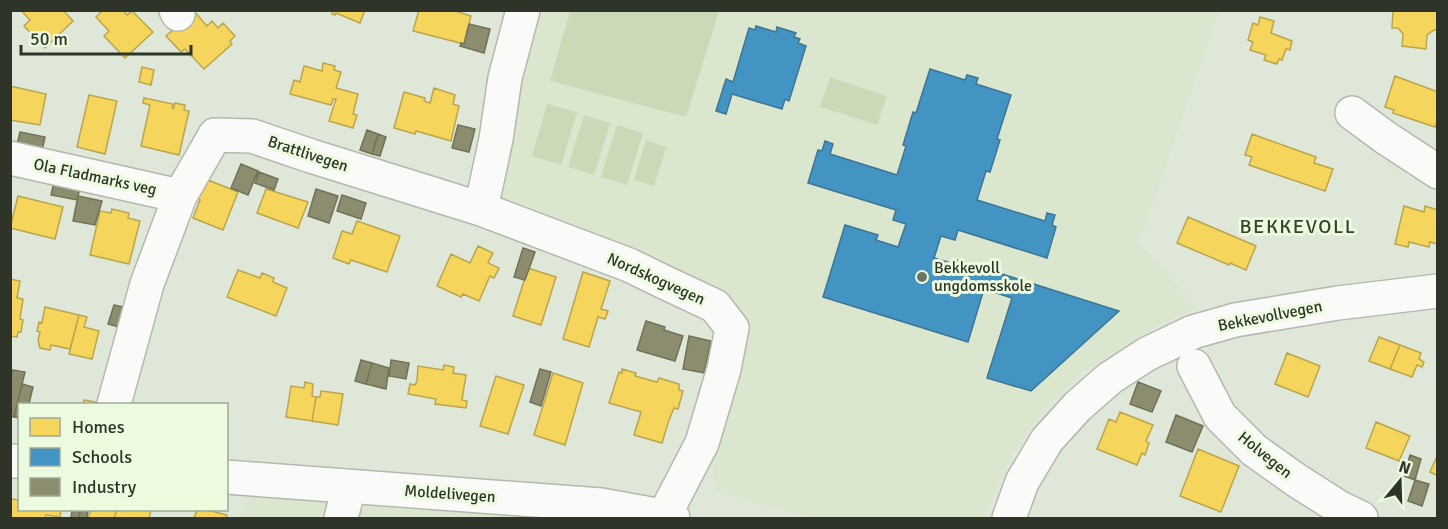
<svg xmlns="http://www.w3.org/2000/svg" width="1448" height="529" viewBox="0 0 1448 529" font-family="Signika,sans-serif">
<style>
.built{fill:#dae6cd}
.green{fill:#cadab9}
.homes{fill:#f6d55c;stroke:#baa54d;stroke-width:1.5}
.schools{fill:#4393c3;stroke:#3d7695;stroke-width:1.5}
.industry{fill:#8c8c6e;stroke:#707259;stroke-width:1.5}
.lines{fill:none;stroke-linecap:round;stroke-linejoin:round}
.minor-casing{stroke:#b3b9ad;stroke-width:36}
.major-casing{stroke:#b3b9ad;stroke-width:36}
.minor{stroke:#fafbf9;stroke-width:33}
.major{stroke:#fafbf9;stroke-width:33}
.poi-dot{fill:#6d7366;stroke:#ecfadf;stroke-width:2}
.labels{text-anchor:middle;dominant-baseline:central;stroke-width:6;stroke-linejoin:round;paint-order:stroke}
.street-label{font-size:16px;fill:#2f3429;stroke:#ecfadf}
.poi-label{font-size:16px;fill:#2f3429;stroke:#ecfadf;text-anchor:start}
.quarter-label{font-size:20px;letter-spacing:1.5px;fill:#37412b;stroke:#ecfadf}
</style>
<rect width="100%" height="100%" fill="#dfe7d8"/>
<path class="built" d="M 532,11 L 1219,11 L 1139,243 L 1197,308 L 1158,325 L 1080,373 L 1041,414 L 1012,454 L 984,518 L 808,518 L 715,491 L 711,448 L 741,323 L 514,211 L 501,197 L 496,178 Z
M 249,489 L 641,518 L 239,518 Z"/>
<path class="green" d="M 570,11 L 719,11 L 686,117 L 550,81 Z
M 830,77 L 887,96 L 877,125 L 820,107 Z
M 547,104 L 577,112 L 561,165 L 532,156 Z
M 584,115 L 610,123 L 594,175 L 568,167 Z
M 617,125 L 643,133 L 627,185 L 601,177 Z
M 646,140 L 666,147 L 654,186 L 634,180 Z"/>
<path class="homes" d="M 21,10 L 63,10 L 73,21 L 45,48 L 24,26 L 30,20 Z
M 103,10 L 123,10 L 127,15 L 132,11 L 153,32 L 125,58 L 104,36 L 109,31 L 96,17 Z
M 333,10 L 365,10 L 360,23 L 336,13 L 335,15 L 332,14 Z
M 419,10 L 452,10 L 471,16 L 464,44 L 413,31 Z
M 1393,10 L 1438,10 L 1438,30 L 1434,30 L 1427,35 L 1426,49 L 1402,46 L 1403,34 L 1398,28 L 1392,28 Z
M 194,11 L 207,26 L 212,21 L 218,28 L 223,23 L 235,36 L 230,41 L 232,44 L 204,69 L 185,49 L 181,52 L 166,36 Z
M 1260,17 L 1274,21 L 1271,33 L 1292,41 L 1290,50 L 1286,49 L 1282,60 L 1279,59 L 1277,64 L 1264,60 L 1266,55 L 1250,50 L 1253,42 L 1248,40 L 1253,23 L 1258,25 Z
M 323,63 L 335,66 L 334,70 L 341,72 L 336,88 L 358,94 L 353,114 L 357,115 L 353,128 L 329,121 L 336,99 L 333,99 L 331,105 L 290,94 L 294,80 L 300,82 L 304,66 L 322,71 Z
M 142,67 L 154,70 L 151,85 L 139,82 Z
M 1395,76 L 1438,92 L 1438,120 L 1435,127 L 1393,113 L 1394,110 L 1385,107 Z
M 10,86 L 46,94 L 40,125 L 10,120 Z
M 434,88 L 455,95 L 453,104 L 459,106 L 451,141 L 416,131 L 415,134 L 394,128 L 404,92 L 425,98 L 424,101 L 430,103 Z
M 89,95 L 117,101 L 105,154 L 77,147 Z
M 144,98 L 173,104 L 172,108 L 174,108 L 175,103 L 185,105 L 184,110 L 189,111 L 179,155 L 141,146 L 150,105 L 143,103 Z
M 1252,134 L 1316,157 L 1314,163 L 1333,169 L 1325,191 L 1249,165 L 1252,157 L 1245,155 Z
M 208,180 L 238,192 L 223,230 L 193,218 L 200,200 L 196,198 L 201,186 L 205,188 Z
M 266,189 L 308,202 L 298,228 L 257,213 Z
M 18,196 L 63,207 L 55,239 L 10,228 Z
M 1404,206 L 1424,212 L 1425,206 L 1438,210 L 1438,244 L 1430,242 L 1429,247 L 1409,242 L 1408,247 L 1395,244 Z
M 112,209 L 129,213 L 128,218 L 140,221 L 129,264 L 90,255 L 100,211 L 111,213 Z
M 1188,217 L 1256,246 L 1246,270 L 1230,263 L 1229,265 L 1177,243 Z
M 357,221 L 400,236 L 387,272 L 351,260 L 349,264 L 333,258 L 342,231 L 352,234 Z
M 478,246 L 493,253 L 488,263 L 499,268 L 494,278 L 490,276 L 479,301 L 463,294 L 461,297 L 437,286 L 451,254 L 470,263 Z
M 528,268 L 556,277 L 541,325 L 513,316 Z
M 238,270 L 260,278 L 262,273 L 274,278 L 273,282 L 287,288 L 276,316 L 227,297 Z
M 583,272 L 610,281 L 601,309 L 608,311 L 605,319 L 598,317 L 589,347 L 563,339 Z
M 10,279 L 20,281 L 17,298 L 23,299 L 20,319 L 23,320 L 21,332 L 18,332 L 17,337 L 10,336 Z
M 45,307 L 79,315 L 70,349 L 51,345 L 50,350 L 40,348 L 38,340 L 40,332 L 37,331 L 39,322 L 42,323 Z
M 79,315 L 87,317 L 84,327 L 99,331 L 92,359 L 69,354 Z
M 1379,337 L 1400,345 L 1390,369 L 1369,361 Z
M 1400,345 L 1421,353 L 1419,359 L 1424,362 L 1422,367 L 1417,365 L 1412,377 L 1390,369 Z
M 1287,353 L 1320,366 L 1308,397 L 1275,384 Z
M 444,365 L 454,367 L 453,373 L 466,375 L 462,400 L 467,401 L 466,408 L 435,404 L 436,399 L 408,394 L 410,384 L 415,385 L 417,381 L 418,366 L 443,370 Z
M 622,369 L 636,373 L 635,376 L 657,382 L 659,378 L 679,384 L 679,390 L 683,391 L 678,409 L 674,408 L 669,420 L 662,443 L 634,435 L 641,412 L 609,403 L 619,372 L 622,373 Z
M 553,373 L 583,383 L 565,445 L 534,435 Z
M 496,376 L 524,385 L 508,434 L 480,426 Z
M 305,382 L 313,384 L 312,396 L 316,397 L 312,421 L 286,417 L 291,386 L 304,388 Z
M 321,391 L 343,394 L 338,425 L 312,421 L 316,397 L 320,397 Z
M 84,400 L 95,402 L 95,404 L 83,404 Z
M 1120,412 L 1153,425 L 1146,441 L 1149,443 L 1145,455 L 1142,453 L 1137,465 L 1097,449 L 1109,419 L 1116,422 Z
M 1376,422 L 1410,436 L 1399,461 L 1366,448 Z
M 1198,449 L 1239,466 L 1221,512 L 1180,496 Z
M 1438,454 L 1438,476 L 1430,472 Z
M 11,499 L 20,500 L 20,510 L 61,510 L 60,517 L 46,515 L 45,518 L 10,518 Z
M 91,510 L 117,510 L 114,518 L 88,518 Z
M 117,510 L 151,510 L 149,518 L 114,518 Z
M 197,510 L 207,510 L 227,515 L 226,518 L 194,518 Z"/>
<path class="schools" d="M 756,26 L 776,32 L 777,27 L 796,33 L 794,37 L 800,39 L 798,43 L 806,46 L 789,101 L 785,99 L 782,109 L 732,94 L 726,114 L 716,111 L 726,79 L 733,82 L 749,28 L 755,30 Z
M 930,69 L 965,80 L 967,75 L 978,78 L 976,84 L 1011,95 L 997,139 L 1000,140 L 990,172 L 986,171 L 977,200 L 1045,221 L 1047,213 L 1055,215 L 1052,225 L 1056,227 L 1047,258 L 958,230 L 955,240 L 941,236 L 934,258 L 957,265 L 958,260 L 1119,311 L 1031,391 L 987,378 L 1012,298 L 984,289 L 968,342 L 823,297 L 845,225 L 878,235 L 876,240 L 898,247 L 906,224 L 893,220 L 896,210 L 808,183 L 818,150 L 822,151 L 825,141 L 833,144 L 830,154 L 897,175 L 906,146 L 903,145 L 913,112 L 916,113 Z"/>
<path class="industry" d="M 469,24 L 490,29 L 484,53 L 460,46 L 461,43 L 464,44 Z
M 458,125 L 475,129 L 469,152 L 452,148 Z
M 367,130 L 378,134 L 372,154 L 360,150 Z
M 20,132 L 45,137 L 40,159 L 15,153 Z
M 378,134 L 386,137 L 380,156 L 372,154 Z
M 241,164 L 258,171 L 248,195 L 231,188 Z
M 259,172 L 278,179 L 274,190 L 255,183 Z
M 54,182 L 80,188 L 77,200 L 51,195 Z
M 316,189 L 338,196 L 329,223 L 308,216 Z
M 342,195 L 366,203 L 361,219 L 337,211 Z
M 78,196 L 102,201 L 95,225 L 73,221 Z
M 523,248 L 535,252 L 525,280 L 514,277 Z
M 114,305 L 124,307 L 119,327 L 108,324 Z
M 646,321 L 665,327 L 664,330 L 683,336 L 675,361 L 637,350 Z
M 689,336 L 711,341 L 704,373 L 683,369 Z
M 361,360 L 372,363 L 366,384 L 355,381 Z
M 391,360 L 409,363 L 406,379 L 389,376 Z
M 372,363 L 389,368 L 386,389 L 366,384 Z
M 540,369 L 551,372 L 541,406 L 530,402 Z
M 13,370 L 25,372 L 14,417 L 10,416 L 10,378 Z
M 1138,382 L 1161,391 L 1152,412 L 1130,404 Z
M 22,384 L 33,387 L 29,404 L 20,404 L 20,418 L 14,417 Z
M 1176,415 L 1203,426 L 1192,452 L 1166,442 Z
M 1410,455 L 1421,459 L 1415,480 L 1404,476 Z
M 1415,480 L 1429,484 L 1422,506 L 1408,501 Z
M 72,510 L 80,510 L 79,518 L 71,518 Z
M 80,510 L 88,510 L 87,518 L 79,518 Z"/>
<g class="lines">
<defs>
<path id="minor" d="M 176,10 L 178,14
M 1352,113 L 1386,138 L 1438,172
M 10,158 L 180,196
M 481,209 L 629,265 L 666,283 L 715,306 L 732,328 L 724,369 L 702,443 L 663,518
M 1194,366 L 1220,416 L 1254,450 L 1296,480 L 1340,508 L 1361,518
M 114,404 L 147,284 L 180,196 L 215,135 L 252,136 L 311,156 L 481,209 L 496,139 L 505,78 L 523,10
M 341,518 L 349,487
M 1009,518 L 1022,482 L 1047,440 L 1078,406 L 1110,378 L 1147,354 L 1193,332 L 1235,320 L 1338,303 L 1438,291"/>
<path id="major" d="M 10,461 L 20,461
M 226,477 L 601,505 L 673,518"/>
</defs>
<use href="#minor" class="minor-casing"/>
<use href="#major" class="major-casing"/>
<use href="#minor" class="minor"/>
<use href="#major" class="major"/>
</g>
<circle class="poi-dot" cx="922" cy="277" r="6"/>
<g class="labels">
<g class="street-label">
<text transform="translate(308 154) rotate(18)">Brattlivegen</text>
<text transform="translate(95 177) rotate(12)">Ola Fladmarks veg</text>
<text transform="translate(656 279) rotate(24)">Nordskogvegen</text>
<text transform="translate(1270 316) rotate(-11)">Bekkevollvegen</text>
<text transform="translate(1265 455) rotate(39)">Holvegen</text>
<text transform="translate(450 494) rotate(4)">Moldelivegen</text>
</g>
<g class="poi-label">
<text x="934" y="268">Bekkevoll<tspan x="934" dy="18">ungdomsskole</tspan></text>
</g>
<g class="quarter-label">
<text x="1298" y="226">BEKKEVOLL</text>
</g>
</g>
<rect width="1448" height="529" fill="none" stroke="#2f3429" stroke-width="24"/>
<rect x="18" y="403" width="210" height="108" fill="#ecfadf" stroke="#a0ab96" stroke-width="1.5"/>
<rect x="30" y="418" width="30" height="18" fill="#f6d55c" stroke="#a0ab96" stroke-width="1.5"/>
<text x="72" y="433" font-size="18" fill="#2f3429">Homes</text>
<rect x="30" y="448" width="30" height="18" fill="#4393c3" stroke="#a0ab96" stroke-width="1.5"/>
<text x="72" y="463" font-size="18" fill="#2f3429">Schools</text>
<rect x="30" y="478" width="30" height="18" fill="#8c8c6e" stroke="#a0ab96" stroke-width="1.5"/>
<text x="72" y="493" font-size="18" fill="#2f3429">Industry</text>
<g transform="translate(1400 481) rotate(19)" stroke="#ecfadf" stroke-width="4.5" paint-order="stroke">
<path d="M0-4.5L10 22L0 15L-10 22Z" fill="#2f3429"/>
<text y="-9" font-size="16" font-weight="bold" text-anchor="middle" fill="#2f3429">N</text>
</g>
<path d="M21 45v9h170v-9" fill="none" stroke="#2f3429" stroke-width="3"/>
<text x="30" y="45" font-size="18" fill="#2f3429" stroke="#ecfadf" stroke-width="4.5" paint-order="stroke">50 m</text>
</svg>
